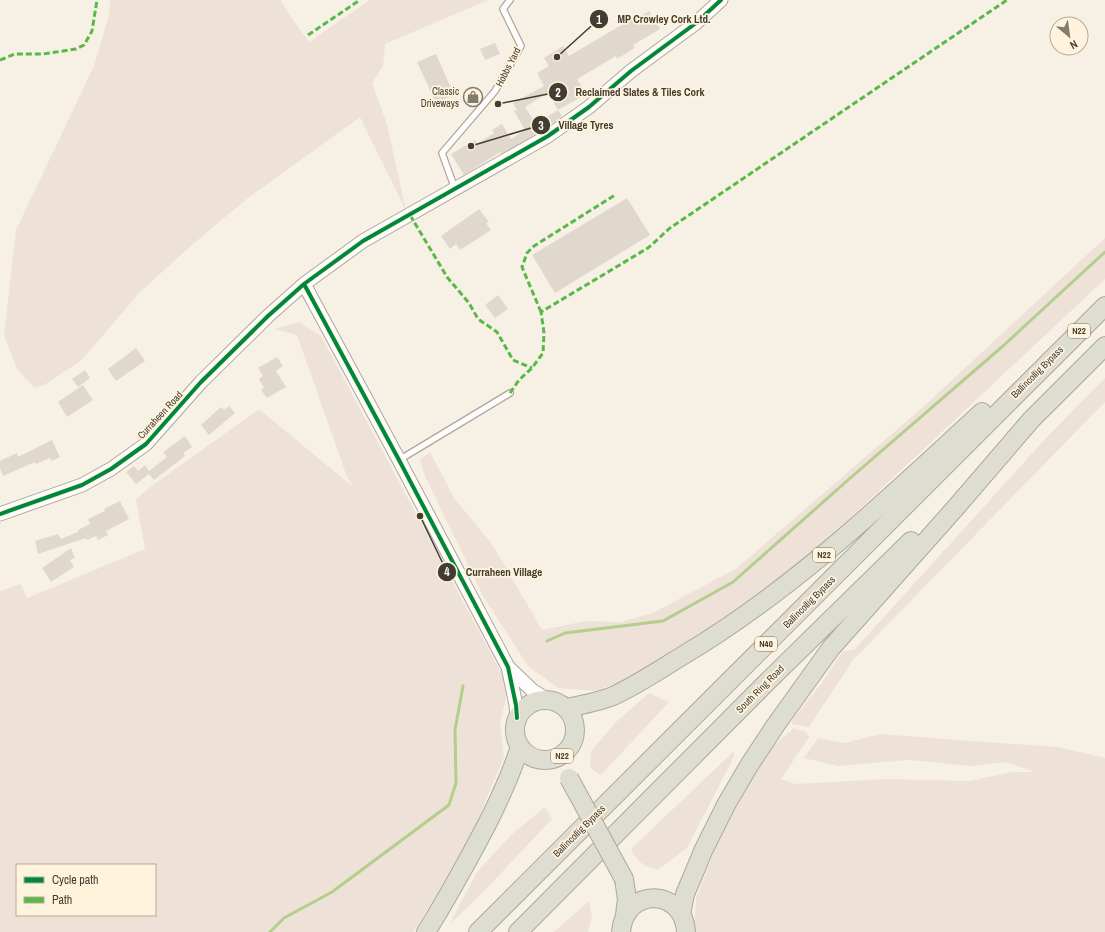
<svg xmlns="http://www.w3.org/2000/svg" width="1105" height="932" viewBox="0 0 1105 932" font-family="'Archivo Narrow',sans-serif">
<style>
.green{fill:#eee1d8;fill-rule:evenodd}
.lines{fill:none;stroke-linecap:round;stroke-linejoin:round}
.stream{stroke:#b4ce8b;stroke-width:3}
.building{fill:#e0d7cd;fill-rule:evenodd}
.service-casing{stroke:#aca69c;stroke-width:8}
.tertiary-casing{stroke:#aca69c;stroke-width:15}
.trunk-casing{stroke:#ada897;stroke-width:20}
.service{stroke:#fefdfb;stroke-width:5.5}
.tertiary{stroke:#fefdfb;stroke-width:13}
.trunk{stroke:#deddd2;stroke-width:18}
.trunk-bridge-casing{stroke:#ada897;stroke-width:20;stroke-linecap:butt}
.trunk-bridge{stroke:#deddd2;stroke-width:18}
.quiet{stroke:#58b947;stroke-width:3;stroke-dasharray:6 3;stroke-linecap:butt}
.cycleway-casing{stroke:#fff3dd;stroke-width:6}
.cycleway{stroke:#00873e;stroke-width:4}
.labels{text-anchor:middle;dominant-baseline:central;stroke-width:3.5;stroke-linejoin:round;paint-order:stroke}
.shield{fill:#fff3dd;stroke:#7b7365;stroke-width:1}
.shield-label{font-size:9px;font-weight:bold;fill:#423c31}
.street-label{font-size:10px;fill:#423c31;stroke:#fff3dd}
.poi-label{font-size:10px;fill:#423c31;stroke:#fff3dd;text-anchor:end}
.leader{fill:none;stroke:#423c31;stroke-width:1.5}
.callout-dot{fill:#423c31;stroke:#fff3dd;stroke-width:1.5}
.mark-label{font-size:12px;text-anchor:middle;font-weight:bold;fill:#fff}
.callout-label{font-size:11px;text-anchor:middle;font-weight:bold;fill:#423c31;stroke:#fff3dd;stroke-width:3.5;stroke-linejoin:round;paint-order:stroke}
</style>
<rect width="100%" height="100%" fill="#f7f1e5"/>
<path class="green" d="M 110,0 L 281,0 L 287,11 L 309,42 L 370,0 L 488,0 L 385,44 L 383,66 L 372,83 L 387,124 L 406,211 L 360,117 L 248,198 L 193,244 L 140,292 L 82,360 L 44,385 L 35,388 L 17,369 L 4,335 L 16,230 L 94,66 L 109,15 Z
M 1105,238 L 1105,279 L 830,537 L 733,614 L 622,681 L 595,691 L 558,688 L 528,666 L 483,596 L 425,476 L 420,460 L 430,452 L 454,498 L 492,544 L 542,630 L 586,621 L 622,622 L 653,613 L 737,568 L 923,407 Z
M 299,322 L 321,336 L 504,678 L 506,698 L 500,724 L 504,757 L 464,852 L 413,932 L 0,932 L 0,591 L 21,584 L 27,598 L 145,549 L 136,499 L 153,485 L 259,409 L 353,487 L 346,474 L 297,335 L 274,329 ZM 17,865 L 155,865 L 155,915 L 17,915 Z
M 1105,378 L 1105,402 L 853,660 L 809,727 L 792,724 L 793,719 L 821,684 L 843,651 L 854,650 L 1047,437 Z
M 649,693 L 669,702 L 601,775 L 590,768 L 591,751 L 616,722 Z
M 794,728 L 806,732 L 809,737 L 781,779 L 795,784 L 886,779 L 970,781 L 1012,772 L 1035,772 L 1007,762 L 972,766 L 909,760 L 838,766 L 804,758 L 818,738 L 844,743 L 881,734 L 971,741 L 1058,747 L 1105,758 L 1105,932 L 694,932 L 696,899 L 712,856 L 745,790 L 774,745 Z
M 734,751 L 734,757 L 687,848 L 658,870 C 644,866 637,863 631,849 Z
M 545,807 L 552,819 L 484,891 L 449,925 L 477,872 L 511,835 Z
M 589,901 L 592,916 L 588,932 L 554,932 Z"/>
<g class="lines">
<path class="stream" d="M 547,641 L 565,633 L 663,621 L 733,582 L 848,480 L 1003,346 L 1105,252
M 270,932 L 284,918 L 332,892 L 449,805 L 456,783 L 455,730 L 463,686"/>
</g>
<path class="building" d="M 649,11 L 660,29 L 633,45 L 635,48 L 617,59 L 616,56 L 577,79 L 586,94 L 558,110 L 562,116 L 544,129 L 501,154 L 500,152 L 464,175 L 451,154 L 475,140 L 477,144 L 494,133 L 492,130 L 502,124 L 511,139 L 525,130 L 514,111 L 517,110 L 513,103 L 544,86 L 537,73 L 549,66 L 544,58 L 563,46 L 569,56 L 635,17 L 636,19 ZM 548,93 L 558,110 L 536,124 L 525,107 Z
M 495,43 L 500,54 L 485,60 L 480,49 Z
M 436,54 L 454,95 L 436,103 L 417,62 Z
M 627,198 L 650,235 L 555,293 L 532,255 Z
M 479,209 L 489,222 L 486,223 L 491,230 L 460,250 L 456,244 L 450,249 L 441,236 Z
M 498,295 L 508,309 L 495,318 L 485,305 Z
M 136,348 L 145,361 L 116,381 L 108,369 Z
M 277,357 L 283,366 L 276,371 L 286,387 L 267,398 L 261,390 L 264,388 L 259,379 L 263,376 L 258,368 Z
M 85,370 L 90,378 L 78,387 L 72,379 Z
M 83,385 L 93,400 L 67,417 L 58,402 Z
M 229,406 L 235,413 L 209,435 L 201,425 L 221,407 L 224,410 Z
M 185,436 L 192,447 L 183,453 L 185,456 L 154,480 L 149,474 L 136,484 L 126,472 L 134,466 L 138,471 L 145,465 L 149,471 L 167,457 L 163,452 Z
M 52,440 L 60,457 L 52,461 L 50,458 L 36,464 L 35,462 L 3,476 L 0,468 L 0,461 L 17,453 L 18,457 Z
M 120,501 L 129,519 L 106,531 L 108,535 L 98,540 L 96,536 L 87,540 L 86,538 L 38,554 L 35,541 L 58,534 L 61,539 L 78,532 L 78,530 L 90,524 L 88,519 L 105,511 L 104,509 Z
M 71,548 L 75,558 L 70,560 L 74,567 L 51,582 L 42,568 Z"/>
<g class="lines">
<defs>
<path id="service" d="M 455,189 L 442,153 L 495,91 L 521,46 L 503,9 L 510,0
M 399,460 L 510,393"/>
<path id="tertiary" d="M 304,284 L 399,460 L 508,667 L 516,705 L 517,718
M 0,514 L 82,485 L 111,469 L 146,444 L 201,382 L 268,316 L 304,284 L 363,241 L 548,136 L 589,107 L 631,71 L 696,23 L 721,0
M 508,667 L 532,690 L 546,699"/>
<path id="trunk" d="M515 730a30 30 0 1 1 60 0a30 30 0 1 1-60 0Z
M 566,708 C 582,705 598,702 613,696 C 637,685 659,670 682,656 C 793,590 887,500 982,412
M 624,879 L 627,899 L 625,915
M 681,914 L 685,894 L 694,873 L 703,851 L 727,803 L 750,764 L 775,726 L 831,648 L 958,505 L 1031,420 L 1105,346
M 426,932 C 438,913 449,894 460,874 C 483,833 505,792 520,747
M 478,932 L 1105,306
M 518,932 L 768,681 L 911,541
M 621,932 C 625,886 684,888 686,932"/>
</defs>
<use href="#service" class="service-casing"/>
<use href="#tertiary" class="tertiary-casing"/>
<use href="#trunk" class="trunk-casing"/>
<use href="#service" class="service"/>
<use href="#tertiary" class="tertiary"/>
<use href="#trunk" class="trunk"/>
<defs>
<path id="trunk-bridge" d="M 569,778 L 624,879"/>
</defs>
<use href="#trunk-bridge" class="trunk-bridge-casing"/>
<use href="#trunk-bridge" class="trunk-bridge"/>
<path class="quiet" d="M 308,35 L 360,0
M 0,60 L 15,54 L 43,54 L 76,49 L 84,45 L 92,31 L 97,0
M 410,215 L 447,277 L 469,303 L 478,319 L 497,332 L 513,360 L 532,368
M 541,312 L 522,267 L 527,253 L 534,246 L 615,195
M 510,393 L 519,380 L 532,368 L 543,353 L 544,333 L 541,312 L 648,248 L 670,228 L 1007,0"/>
<defs>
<path id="cycleway" d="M 304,284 L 399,460 L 508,667 L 516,705 L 517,718
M 0,514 L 82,485 L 111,469 L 146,444 L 201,382 L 268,316 L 304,284 L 363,241 L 548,136 L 589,107 L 631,71 L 696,23 L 721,0"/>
</defs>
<use href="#cycleway" class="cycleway-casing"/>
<use href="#cycleway" class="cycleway"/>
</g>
<defs>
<symbol id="shop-ring" viewBox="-11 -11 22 22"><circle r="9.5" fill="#fff3dd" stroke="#817b70" stroke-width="1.5"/><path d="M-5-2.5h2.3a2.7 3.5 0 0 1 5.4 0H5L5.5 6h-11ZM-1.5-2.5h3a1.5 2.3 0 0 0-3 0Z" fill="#817b70"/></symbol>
</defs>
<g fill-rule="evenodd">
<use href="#shop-ring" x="462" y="86" width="22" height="22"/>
</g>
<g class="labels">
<g class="shield">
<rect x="1068" y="324" width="22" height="14" rx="3"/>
<rect x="813" y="548" width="22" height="14" rx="3"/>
<rect x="755" y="637" width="22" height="14" rx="3"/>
<rect x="551" y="749" width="22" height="14" rx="3"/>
</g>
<g class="shield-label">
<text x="1079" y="331">N22</text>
<text x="824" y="555">N22</text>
<text x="766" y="644">N40</text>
<text x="562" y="756">N22</text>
</g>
<g class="street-label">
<text transform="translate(508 67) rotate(-63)">Hobbs Yard</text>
<text transform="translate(1037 372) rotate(-45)">Ballincollig Bypass</text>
<text transform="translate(160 415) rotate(-47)">Curraheen Road</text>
<text transform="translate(809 602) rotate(-45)">Ballincollig Bypass</text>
<text transform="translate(760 689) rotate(-45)">South Ring Road</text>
<text transform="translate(579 831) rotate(-45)">Ballincollig Bypass</text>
</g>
<g class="poi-label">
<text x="459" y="91">Classic<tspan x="459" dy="12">Driveways</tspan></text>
</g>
</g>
<path class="leader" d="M557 57L599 19M498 104L558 92M471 146L541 125M420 516L447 572"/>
<g class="callout-dot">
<circle cx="557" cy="57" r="4"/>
<circle cx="498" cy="104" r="4"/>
<circle cx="471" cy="146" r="4"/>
<circle cx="420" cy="516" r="4"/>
<circle cx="599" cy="19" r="10"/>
<circle cx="558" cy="92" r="10"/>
<circle cx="541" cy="125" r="10"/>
<circle cx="447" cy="572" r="10"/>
</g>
<g class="mark-label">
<text x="599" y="24">1</text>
<text x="558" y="97">2</text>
<text x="541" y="130">3</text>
<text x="447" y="576">4</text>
</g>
<g class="callout-label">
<text x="664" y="23">MP Crowley Cork Ltd.</text>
<text x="640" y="96">Reclaimed Slates &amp; Tiles Cork</text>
<text x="586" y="129">Village Tyres</text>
<text x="504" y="576">Curraheen Village</text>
</g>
<rect x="16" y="864" width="140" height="52" fill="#fff3dd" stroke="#b3aa98"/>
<rect x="24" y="877" width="20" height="6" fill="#00873e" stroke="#b3aa98"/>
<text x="52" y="884" font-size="12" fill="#423c31">Cycle path</text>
<rect x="24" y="897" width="20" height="6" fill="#58b947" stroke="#b3aa98"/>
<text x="52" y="904" font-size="12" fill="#423c31">Path</text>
<g transform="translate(1069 36) rotate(151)"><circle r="19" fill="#fff3dd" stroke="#b3aa98"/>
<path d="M0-3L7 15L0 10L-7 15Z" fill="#817b70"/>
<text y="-6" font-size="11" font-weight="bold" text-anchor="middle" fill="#423c31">N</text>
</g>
</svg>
